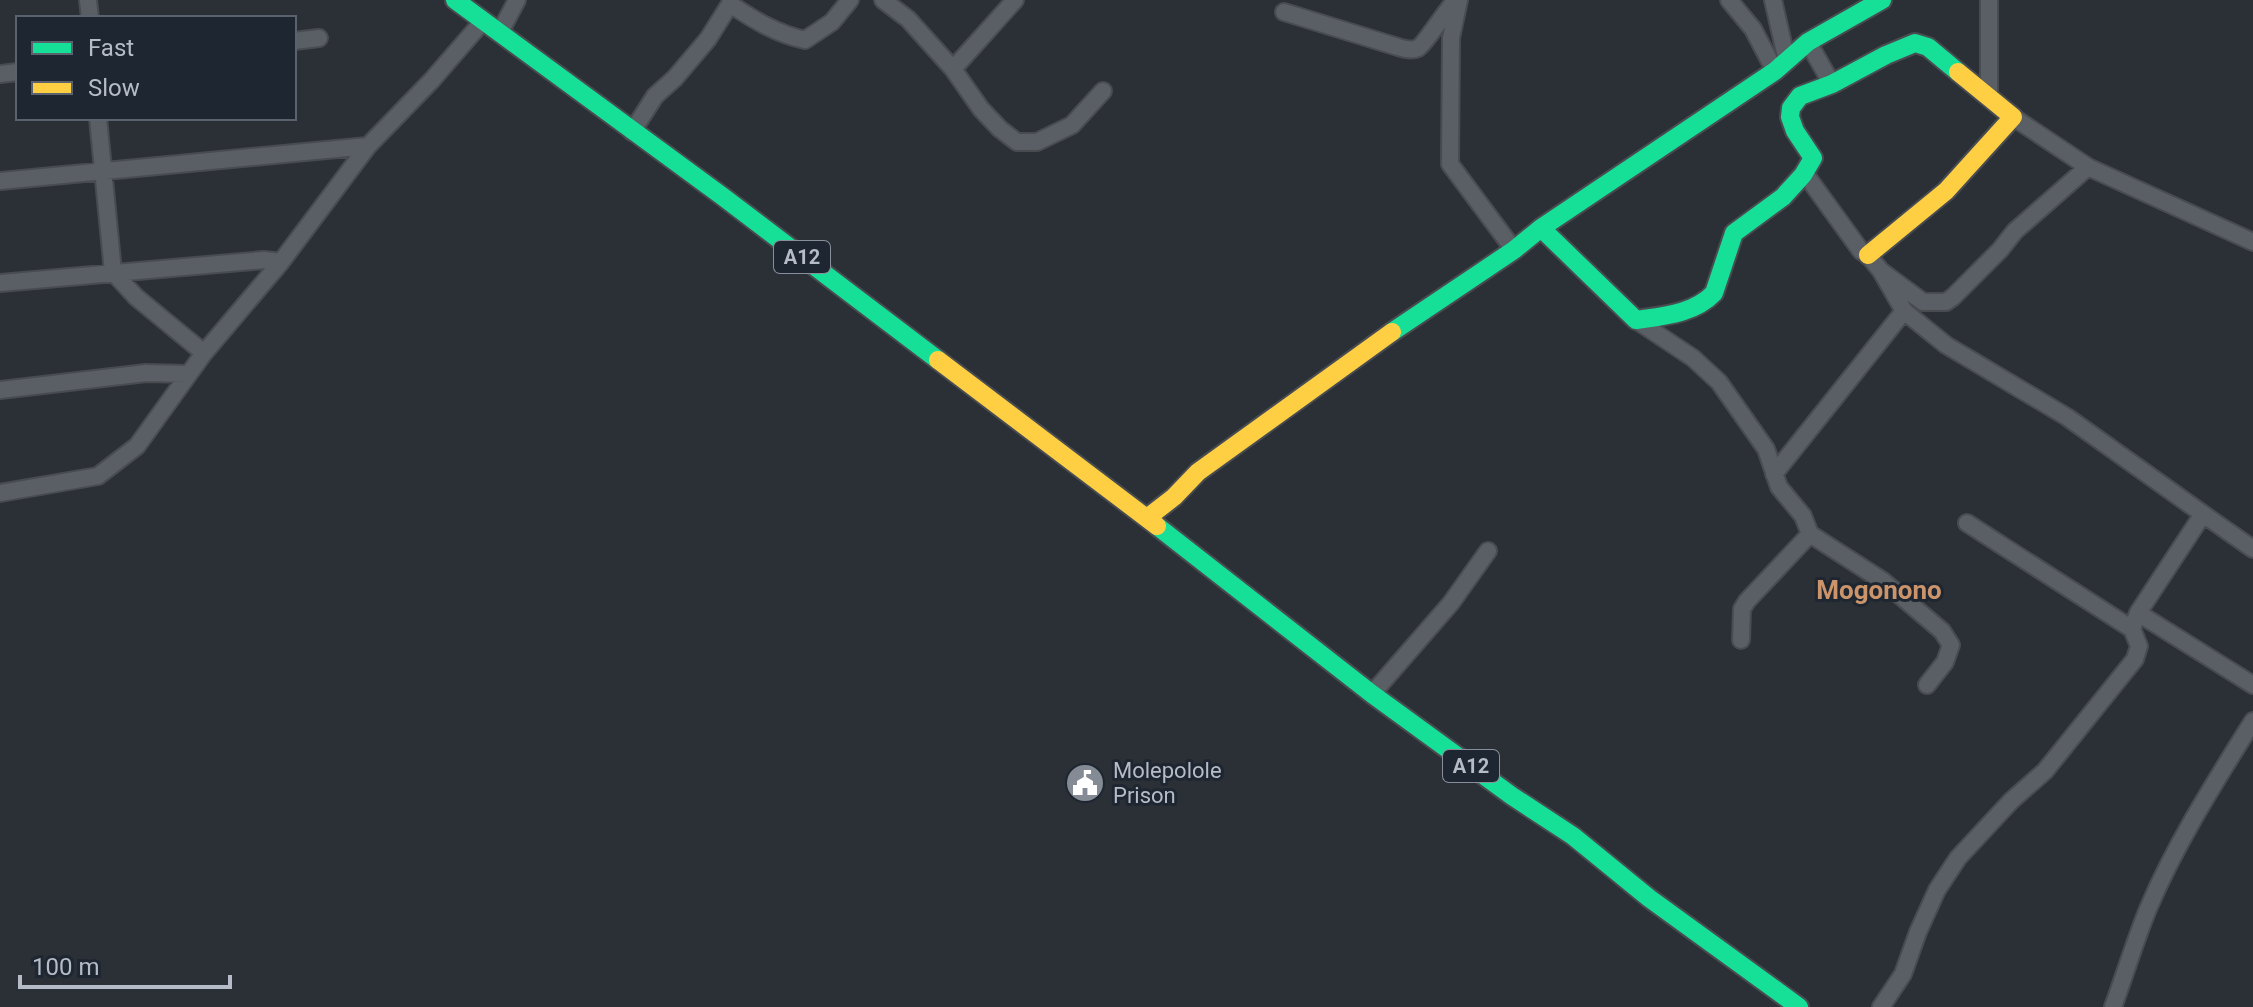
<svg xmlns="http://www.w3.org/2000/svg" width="2253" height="1007" viewBox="0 0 2253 1007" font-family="Roboto,sans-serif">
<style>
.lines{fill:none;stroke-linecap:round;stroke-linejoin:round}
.street-casing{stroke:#484c51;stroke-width:20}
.fast-casing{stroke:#484c51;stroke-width:22}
.slow-casing{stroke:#484c51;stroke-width:22}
.street{stroke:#5a5e65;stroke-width:16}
.fast{stroke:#16e098;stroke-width:18}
.slow{stroke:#ffcf43;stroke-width:18}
.labels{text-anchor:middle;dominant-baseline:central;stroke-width:6;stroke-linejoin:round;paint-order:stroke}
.shield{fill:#1e2631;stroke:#888f9a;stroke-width:2}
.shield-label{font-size:20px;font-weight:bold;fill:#b5bcc7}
.poi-label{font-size:22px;fill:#b5bcc7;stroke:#1e2631;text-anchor:start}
.quarter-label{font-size:26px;font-weight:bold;fill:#cc946b;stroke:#1e2631}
</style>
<rect width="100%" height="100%" fill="#2b3036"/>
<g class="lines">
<defs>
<path id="street" d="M 88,0 L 90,18
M 883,0 L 908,19 L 953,69 L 1015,0
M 1459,0 L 1451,38 L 1450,164 L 1514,250
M 1729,0 L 1753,29 L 1775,71
M 1773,0 L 1787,61
M 1989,0 L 1989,95
M 1284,12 L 1398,47 C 1404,49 1412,51 1418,48 C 1424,45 1447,9 1456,0
M 500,32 L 517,0
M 294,41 L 319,38
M 1808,42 L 1832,84
M 953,69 L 981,109 L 1000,129 L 1017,142 L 1037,142 L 1072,125 L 1103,91
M 0,74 L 18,72
M 2013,117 L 2088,167 L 2253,242
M 98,118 L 113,272 L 136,297 L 204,353
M 632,132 L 655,96 L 675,78 L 708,39 L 730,4 C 754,20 777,34 805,40 L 832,22 L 850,0
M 1806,175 L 1861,251 L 1868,255 L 1881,271 L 1923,302 L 1946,302 L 1953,297 L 2000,250 L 2015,231 L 2088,167
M 0,181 L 368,146
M 1881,271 L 1904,311 L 1946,345 L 2067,417 L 2203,514
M 0,283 L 264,260 L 281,262
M 1636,320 L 1693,358 L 1719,382 L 1766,449 L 1779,487 L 1803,516 L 1810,534 L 1883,581 L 1942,631 L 1951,645 L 1945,662 L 1927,685
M 0,390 L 146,373 L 188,374
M 1774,474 L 1904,311
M 0,493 L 98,476 L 137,446 L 204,353 L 281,262 L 368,146 L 432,80 L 483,21
M 1967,523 L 2132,629
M 2138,613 L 2253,685
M 1741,640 L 1742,609 L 1747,601 L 1810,534
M 1372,694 L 1451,603 L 1488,551
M 1881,1007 L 1903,974 L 1918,932 L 1937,890 L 1958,858 L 2011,801 L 2045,771 L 2135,659 L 2139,646 L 2132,629 L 2138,613 L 2203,514 L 2253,549
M 2113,1007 C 2125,974 2135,941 2148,909 C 2176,843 2215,782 2253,721"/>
<path id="fast" d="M 455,0 L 722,196 L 938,360
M 1541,228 L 1636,320 C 1663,316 1694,314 1714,293 L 1734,233 L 1783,197 L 1803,175 L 1813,158 L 1795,131 L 1790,117 L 1791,108 L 1800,96 L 1832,84 L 1886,55 L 1915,43 L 1928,47 L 1958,72
M 1392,332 L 1514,250 L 1541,228 L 1775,71 L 1808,42 L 1882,0
M 1157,526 L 1372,694 L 1512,796 L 1573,836 L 1649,898 L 1799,1007"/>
<path id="slow" d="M 1868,255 L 1946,191 L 2013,117 L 1958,72
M 938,360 L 1157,526
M 1147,518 L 1174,497 L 1198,472 L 1392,332"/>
</defs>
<use href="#street" class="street-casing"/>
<use href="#fast" class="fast-casing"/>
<use href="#slow" class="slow-casing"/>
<use href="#street" class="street"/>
<use href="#fast" class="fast"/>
<use href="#slow" class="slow"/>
</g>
<defs>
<symbol id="civic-disc" viewBox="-11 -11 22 22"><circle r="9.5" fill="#858b94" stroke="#1e2631"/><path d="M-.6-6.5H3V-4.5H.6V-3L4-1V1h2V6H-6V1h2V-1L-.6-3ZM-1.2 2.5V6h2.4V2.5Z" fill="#fff"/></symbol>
</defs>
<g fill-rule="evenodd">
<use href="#civic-disc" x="1063" y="761" width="44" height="44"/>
</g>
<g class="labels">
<g class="shield">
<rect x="774" y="241" width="56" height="32" rx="6"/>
<rect x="1443" y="750" width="56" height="32" rx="6"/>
</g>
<g class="shield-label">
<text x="802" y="257">A12</text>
<text x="1471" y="766">A12</text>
</g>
<g class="poi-label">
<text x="1113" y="770">Molepolole<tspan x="1113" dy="25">Prison</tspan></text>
</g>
<g class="quarter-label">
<text x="1879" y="590">Mogonono</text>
</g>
</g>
<rect x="16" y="16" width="280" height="104" fill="#1e2631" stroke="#5a626d" stroke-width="2"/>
<rect x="32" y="42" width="40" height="12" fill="#16e098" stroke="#5a626d" stroke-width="2"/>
<text x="88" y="56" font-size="24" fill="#b5bcc7">Fast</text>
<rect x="32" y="82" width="40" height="12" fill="#ffcf43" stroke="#5a626d" stroke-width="2"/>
<text x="88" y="96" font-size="24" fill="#b5bcc7">Slow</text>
<path d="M20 975v12h210v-12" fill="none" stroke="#b5bcc7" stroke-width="4"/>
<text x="32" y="975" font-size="24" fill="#b5bcc7" stroke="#1e2631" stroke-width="6" paint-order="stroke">100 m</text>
</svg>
